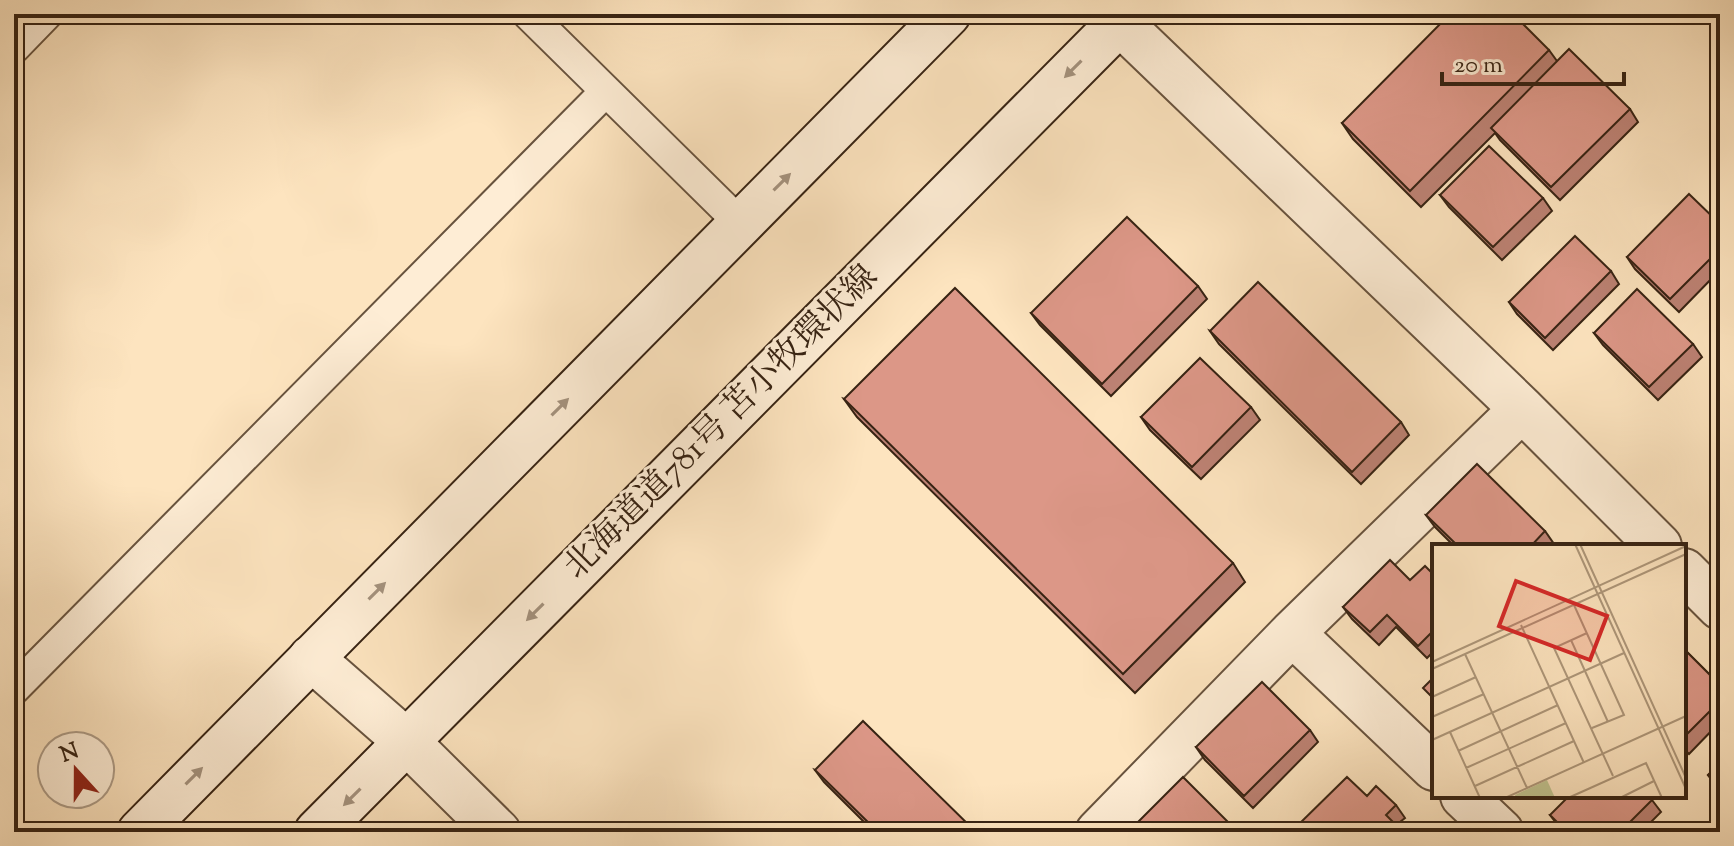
<svg xmlns="http://www.w3.org/2000/svg" width="1734" height="846" viewBox="0 0 1734 846" font-family="'Sorts Mill Goudy','Noto Serif JP',serif">
<style>
.lines{fill:none;stroke-linecap:round;stroke-linejoin:round}
.service-casing{stroke:#68533e;stroke-width:34}
.minor-casing{stroke:#68533e;stroke-width:48}
.secondary-casing{stroke:#372313;stroke-width:48}
.service{stroke:#feedd5;stroke-width:30}
.minor{stroke:#feedd5;stroke-width:44}
.secondary{stroke:#feedd5;stroke-width:44}
.wall{fill:#bd8274;stroke:#372313;stroke-width:2}
.building{fill:#dc9787;stroke:#372313;stroke-width:2}
.oneway{fill:#a4927e}
.labels{text-anchor:middle;dominant-baseline:central;stroke-width:6;stroke-linejoin:round;paint-order:stroke}
.street-label{font-size:34px;fill:#372313;stroke:#feedd5}
.inset-road{fill:none;stroke:#ae977a;stroke-width:2}
.view{fill:#d62828;fill-opacity:0.15;stroke:#d62828;stroke-width:4}
.inset-edge{fill:none;stroke:#372313;stroke-width:4}
</style>
<rect width="100%" height="100%" fill="#fde4bf"/>
<filter id="stains"><feTurbulence type="fractalNoise" baseFrequency=".0025" numOctaves="4"/><feColorMatrix values="0 0 0 0 .2 0 0 0 0 .09 0 0 0 0 .02 0 0 0 .5 -.17"/></filter>
<radialGradient id="worn" r=".72"><stop offset=".6" stop-color="#630" stop-opacity="0"/><stop offset="1" stop-color="#630" stop-opacity=".3"/></radialGradient>
<g class="lines">
<defs>
<path id="service" d="M 528,14 L 741,224
M 14,48 L 47,14
M 14,689 L 606,91"/>
<path id="minor" d="M 1119,22 L 1522,409 L 1659,546
M 1684,571 L 1720,607
M 1292,633 L 1434,768
M 311,658 L 407,742 L 498,832
M 1463,796 L 1501,832
M 1098,832 L 1292,633 L 1522,409"/>
<path id="secondary" d="M 140,832 L 948,14
M 317,832 L 1128,14"/>
</defs>
<use href="#service" class="service-casing"/>
<use href="#minor" class="minor-casing"/>
<use href="#secondary" class="secondary-casing"/>
<use href="#service" class="service"/>
<use href="#minor" class="minor"/>
<use href="#secondary" class="secondary"/>
</g>
<path class="wall" d="M 707,14 L 717,14 L 712,19 Z
M 1549,50 L 1557,61 L 1630,109 L 1638,122 L 1560,200 L 1500,140 L 1495,133 L 1421,207 L 1353,139 L 1342,123 Z
M 1440,195 L 1543,198 L 1552,211 L 1502,260 L 1449,207 Z
M 1720,224 L 1720,270 L 1679,312 L 1635,269 L 1627,257 Z
M 1611,271 L 1619,284 L 1553,350 L 1517,314 L 1509,302 Z
M 1198,286 L 1207,299 L 1111,396 L 1040,325 L 1031,313 Z
M 1210,331 L 1401,422 L 1409,435 L 1361,484 L 1219,344 Z
M 1594,333 L 1693,344 L 1702,357 L 1658,400 L 1603,345 Z
M 844,399 L 1233,563 L 1245,582 L 1135,693 L 857,417 Z
M 1251,407 L 1260,420 L 1201,479 L 1150,430 L 1141,417 Z
M 1426,515 L 1545,531 L 1554,544 L 1552,546 L 1454,546 L 1435,527 Z
M 1434,575 L 1434,651 L 1427,658 L 1396,627 L 1379,645 L 1352,619 L 1343,607 L 1410,580 Z
M 1684,649 L 1720,685 L 1720,722 L 1689,754 L 1684,749 Z
M 1310,730 L 1318,742 L 1253,808 L 1205,760 L 1196,747 Z
M 1720,763 L 1720,791 L 1708,775 Z
M 815,770 L 976,832 L 874,832 L 824,782 Z
M 1367,796 L 1396,805 L 1405,818 L 1396,825 L 1403,832 L 1299,832 L 1296,827 Z
M 1652,800 L 1661,812 L 1641,832 L 1563,832 L 1550,815 Z"/>
<path class="building" d="M 1450,14 L 1513,14 L 1549,50 L 1410,191 L 1342,123 Z
M 1569,49 L 1630,109 L 1551,187 L 1491,128 Z
M 1489,146 L 1543,198 L 1493,247 L 1440,195 Z
M 1689,194 L 1720,224 L 1720,249 L 1670,299 L 1627,257 Z
M 1127,217 L 1198,286 L 1102,384 L 1031,313 Z
M 1575,236 L 1611,271 L 1545,338 L 1509,302 Z
M 1258,282 L 1401,422 L 1352,472 L 1210,331 Z
M 955,288 L 1233,563 L 1123,674 L 844,399 Z
M 1637,289 L 1693,344 L 1649,387 L 1594,333 Z
M 1200,358 L 1251,407 L 1192,467 L 1141,417 Z
M 1477,464 L 1545,531 L 1531,546 L 1458,546 L 1426,515 Z
M 1390,560 L 1410,580 L 1425,566 L 1434,575 L 1434,630 L 1418,646 L 1387,615 L 1370,632 L 1343,607 Z
M 1684,649 L 1720,685 L 1720,701 L 1684,737 Z
M 1434,677 L 1434,699 L 1423,688 Z
M 1262,682 L 1310,730 L 1244,796 L 1196,747 Z
M 863,721 L 976,832 L 878,832 L 815,770 Z
M 1720,763 L 1720,787 L 1708,775 Z
M 1183,777 L 1238,832 L 1140,832 L 1134,826 Z
M 1347,777 L 1367,796 L 1376,786 L 1396,805 L 1386,815 L 1403,832 L 1301,832 L 1296,827 Z
M 1569,796 L 1648,796 L 1652,800 L 1620,832 L 1567,832 L 1550,815 Z"/>
<defs><path id="oneway-solid" d="M-6-.8H1V-3.2L6.5 0L1 3.2V.8H-6Z" transform="scale(2)"/></defs>
<g class="oneway">
<use href="#oneway-solid" transform="translate(1073 69) rotate(135)"/>
<use href="#oneway-solid" transform="translate(782 182) rotate(-45)"/>
<use href="#oneway-solid" transform="translate(560 407) rotate(-45)"/>
<use href="#oneway-solid" transform="translate(377 591) rotate(-45)"/>
<use href="#oneway-solid" transform="translate(535 612) rotate(135)"/>
<use href="#oneway-solid" transform="translate(194 776) rotate(-45)"/>
<use href="#oneway-solid" transform="translate(352 797) rotate(135)"/>
</g>
<g class="labels">
<g class="street-label">
<text transform="translate(722 423) rotate(-45)">北海道道781号 苫小牧環状線</text>
</g>
</g>
<g transform="translate(1432 544)">
<rect width="254" height="254" fill="#fde4bf"/>
<path d="M 115,236 L 123,254 L 84,254 L 83,251 Z" fill="#c1c490"/>
<path class="inset-road" d="M 143,0 L 254,245M 148,0 L 254,234M 142,61 L 192,171 L 160,184M 89,81 L 152,219M 155,89 L 122,104 L 181,232M 139,96 L 176,178M 33,110 L 95,244M 0,118 L 254,2M 0,125 L 254,10M 0,153 L 44,133M 0,173 L 52,150M 18,188 L 48,254M 0,196 L 192,109M 26,207 L 126,161M 34,224 L 134,179M 43,242 L 142,197M 73,254 L 254,172M 136,254 L 214,219 L 230,254M 188,254 L 222,237"/>
<path class="view" d="M 84,37 L 175,72 L 158,116 L 67,82 Z"/>
<rect width="254" height="254" class="inset-edge"/>
</g>
<rect width="1734" height="846" fill="none" stroke="#fde4bf" stroke-width="48"/>
<rect x="16" y="16" width="1702" height="814" fill="none" stroke="#372313" stroke-width="4"/>
<rect x="24" y="24" width="1686" height="798" fill="none" stroke="#372313" stroke-width="2"/>
<g transform="translate(76 770) rotate(339)"><circle r="38" fill="#feedd5" stroke="#ae9c87" stroke-width="2"/>
<path d="M0-6L14 30L0 20L-14 30Z" fill="#8f2418"/>
<text y="-12" font-size="22" font-weight="bold" text-anchor="middle" fill="#372313">N</text>
</g>
<path d="M1442 72v12h182v-12" fill="none" stroke="#372313" stroke-width="4"/>
<text x="1454" y="72" font-size="24" fill="#372313" stroke="#feedd5" stroke-width="6" paint-order="stroke">20 m</text>
<rect width="100%" height="100%" filter="url(#stains)"/>
<rect width="100%" height="100%" fill="url(#worn)"/>
</svg>
